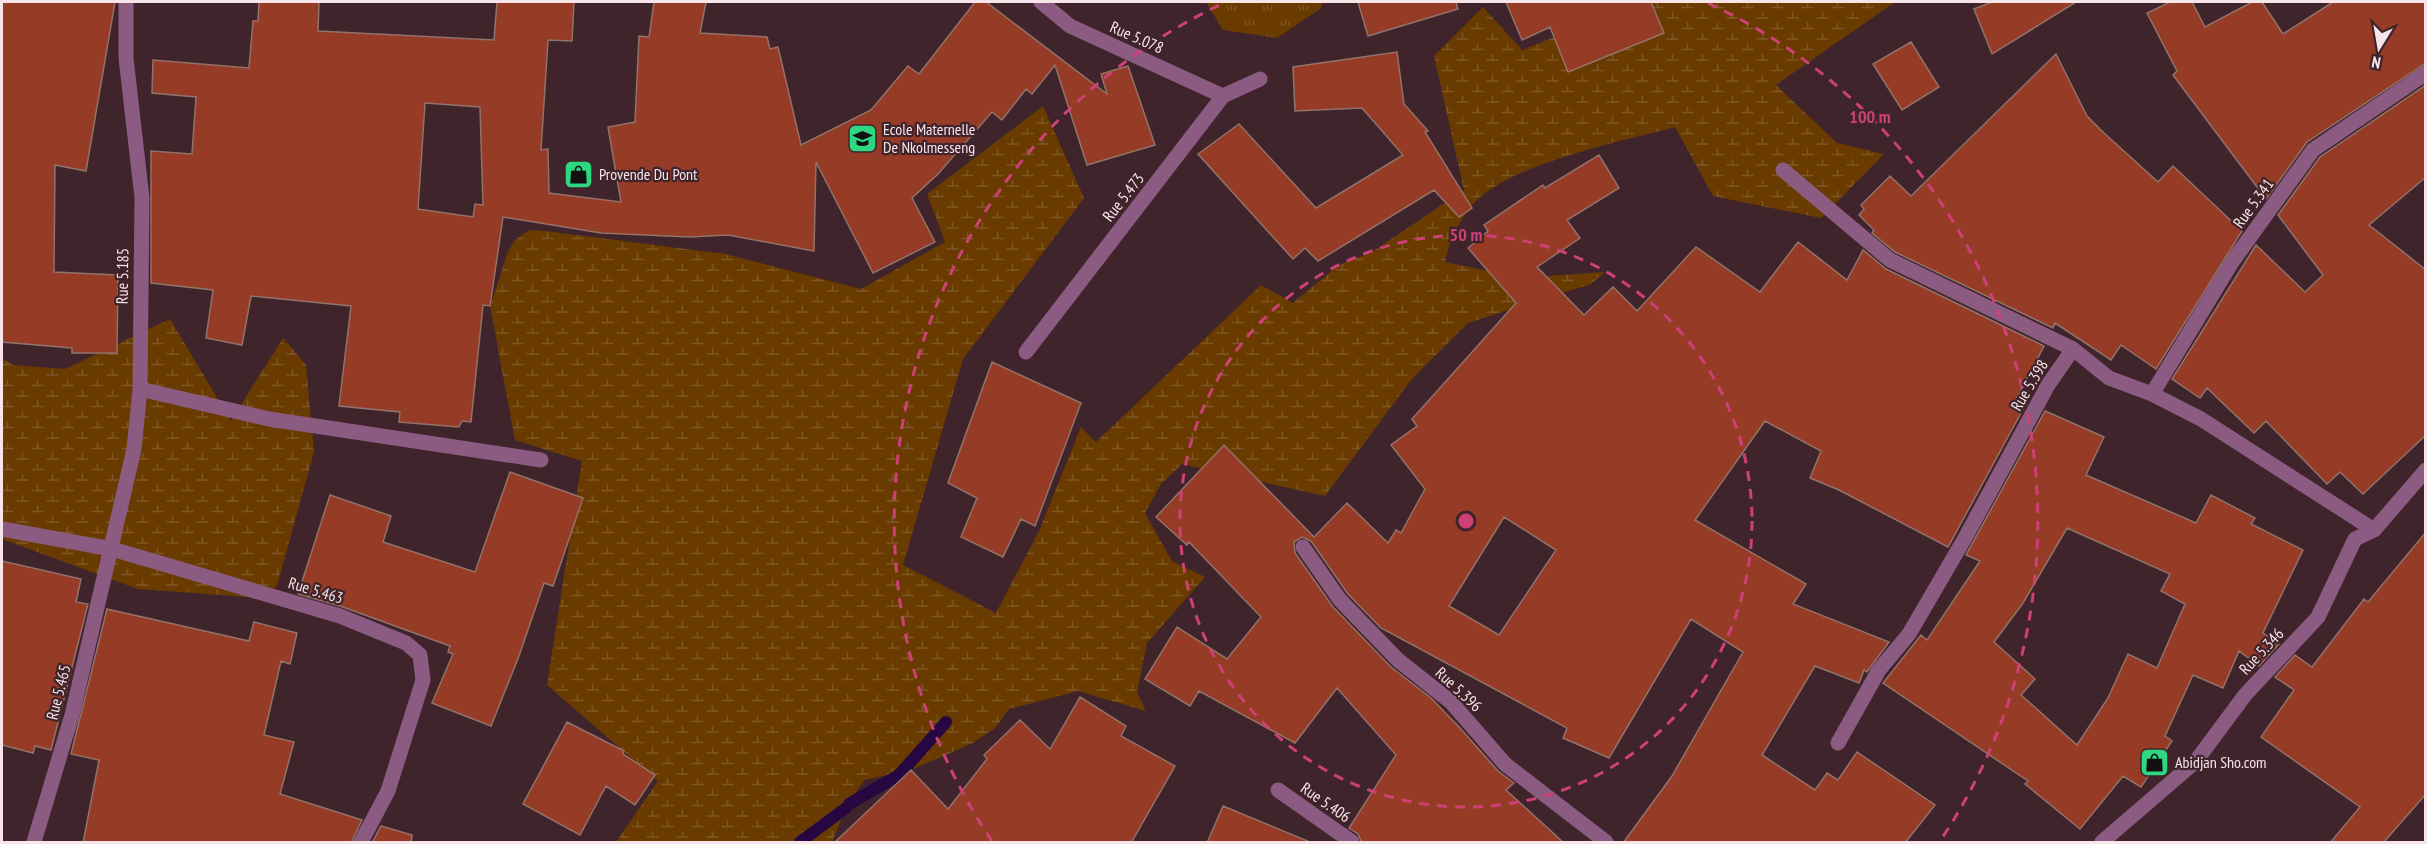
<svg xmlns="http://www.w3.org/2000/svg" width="2427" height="844" viewBox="0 0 2427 844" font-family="'PT Sans Narrow',sans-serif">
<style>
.grass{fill:url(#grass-tufts)}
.wetland{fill:url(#wetland-marsh)}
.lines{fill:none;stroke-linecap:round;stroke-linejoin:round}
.stream{stroke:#260742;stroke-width:12}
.building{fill:#963b26;stroke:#93726a;stroke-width:1.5;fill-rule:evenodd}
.minor{stroke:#8b5b82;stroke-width:15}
.ring{fill:none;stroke:#cd4177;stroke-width:3;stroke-dasharray:10 8}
.labels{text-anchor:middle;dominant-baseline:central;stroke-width:4.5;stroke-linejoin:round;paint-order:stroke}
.street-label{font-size:16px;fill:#f8e5e9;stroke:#40242b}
.poi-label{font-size:16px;fill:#f8e5e9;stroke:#40242b;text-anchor:start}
.centre{fill:#cd4177;stroke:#40242b;stroke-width:3}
.ring-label{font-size:18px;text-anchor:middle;font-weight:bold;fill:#cd4177;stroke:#40242b;stroke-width:4.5;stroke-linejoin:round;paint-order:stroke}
</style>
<defs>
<pattern id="grass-tufts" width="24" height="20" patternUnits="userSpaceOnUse" patternTransform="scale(1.5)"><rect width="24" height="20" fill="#693b00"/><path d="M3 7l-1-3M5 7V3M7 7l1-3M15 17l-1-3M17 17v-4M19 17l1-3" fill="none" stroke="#7f5725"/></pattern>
<pattern id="wetland-marsh" width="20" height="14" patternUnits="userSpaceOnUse" patternTransform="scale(1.5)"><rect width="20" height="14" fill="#693b00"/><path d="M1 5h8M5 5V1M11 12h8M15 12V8" fill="none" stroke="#7f5725"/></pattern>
</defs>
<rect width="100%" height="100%" fill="#40242b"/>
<path class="grass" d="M 1206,2 L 1323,2 L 1320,9 L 1277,38 L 1223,30 Z"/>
<path class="wetland" d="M 1642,2 L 1895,2 L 1776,85 L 1837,143 L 1884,154 L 1821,218 L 1713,196 L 1675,127 C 1620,142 1516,162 1476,201 C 1461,216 1449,241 1445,262 L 1521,278 L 1605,272 L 1591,284 L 1468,323 L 1411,380 L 1325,496 L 1182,464 L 1161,484 L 1145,513 L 1172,561 L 1205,577 L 1147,643 L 1137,692 L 1146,711 L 1078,691 L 1009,709 L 995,728 L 973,743 L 911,770 L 864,780 L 846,808 L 832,842 L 616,842 L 658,781 L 547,685 L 582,461 L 515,440 L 490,306 L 508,252 L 515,240 L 529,230 L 545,231 L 725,254 L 861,289 L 945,242 L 927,194 L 1043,106 L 1084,198 L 963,359 L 903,565 L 996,613 L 1039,531 L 1081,427 L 1096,442 L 1261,285 L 1293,303 L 1339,265 L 1372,252 L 1464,190 L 1434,56 L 1483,7 L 1522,50 Z
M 170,319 L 231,421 L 283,338 L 306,365 L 314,452 L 277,586 L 263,598 L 138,589 L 2,539 L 2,358 L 13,365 L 65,369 Z"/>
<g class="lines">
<path class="stream" d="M 849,804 L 899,775 L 946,722
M 800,842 L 846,808"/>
</g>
<path class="building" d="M 2,2 L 115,2 L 86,171 L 55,165 L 54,272 L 118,275 L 117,353 L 72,353 L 72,348 L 2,342 Z
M 259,2 L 319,2 L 318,31 L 494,40 L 497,2 L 574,2 L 572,41 L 548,40 L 541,150 L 548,149 L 549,193 L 621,202 L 608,127 L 635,122 L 639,36 L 649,37 L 654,2 L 706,2 L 700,33 L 767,37 L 770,49 L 778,47 L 801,145 L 871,110 L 908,66 L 919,74 L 975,2 L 986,2 L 1107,94 L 1101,74 L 1128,66 L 1155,145 L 1087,165 L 1055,65 L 1032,94 L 1026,89 L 1002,120 L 992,112 L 938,174 L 912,198 L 935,242 L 873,273 L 816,162 L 814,251 L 728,235 L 689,237 L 601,233 L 503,217 L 490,306 L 483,305 L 471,422 L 462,421 L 459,427 L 399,422 L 400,412 L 339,406 L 351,306 L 251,296 L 242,345 L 206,338 L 213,290 L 151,283 L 151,151 L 192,154 L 196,97 L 152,93 L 153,60 L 249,68 L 253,21 L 258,21 ZM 425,103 L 480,107 L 483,205 L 475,204 L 473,217 L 418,209 Z
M 1358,2 L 1456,2 L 1458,9 L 1368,36 Z
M 1506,2 L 1651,2 L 1664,33 L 1568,72 L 1550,27 L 1522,40 Z
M 1992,2 L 2076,2 L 1992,54 L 1974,9 Z
M 2170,2 L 2192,2 L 2205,27 L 2252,2 L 2262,2 L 2283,34 L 2333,2 L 2426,2 L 2426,63 L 2307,142 L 2266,199 L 2173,75 L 2177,71 L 2147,13 Z
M 1911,42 L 1939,87 L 1902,110 L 1873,64 Z
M 1397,52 L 1404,104 L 1428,131 L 1425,132 L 1472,208 L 1459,217 L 1434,190 L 1318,261 L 1305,248 L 1293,259 L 1198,154 L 1239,124 L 1316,208 L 1403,155 L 1362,108 L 1295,111 L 1293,67 Z
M 2056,54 L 2087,116 L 2104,133 L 2158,182 L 2173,166 L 2242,231 L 2156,369 L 2121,345 L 2111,360 L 2055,323 L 2053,328 L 1895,252 L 1872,233 L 1874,230 L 1859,215 L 1864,209 L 1861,205 L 1890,176 L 1911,196 Z
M 2426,85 L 2426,177 L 2369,225 L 2426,270 L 2426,435 L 2363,494 L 2340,472 L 2327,484 L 2266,421 L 2254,433 L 2207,388 L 2200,398 L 2172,379 L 2256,245 L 2305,292 L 2323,275 L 2278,215 L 2320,157 Z
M 1599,155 L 1619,188 L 1567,220 L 1580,238 L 1537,267 L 1584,315 L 1613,287 L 1637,311 L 1696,247 L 1760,292 L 1798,242 L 1847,280 L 1863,250 L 1886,269 L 2044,346 L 2017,398 L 2027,402 L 1948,547 L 1839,490 L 1810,478 L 1821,451 L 1765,421 L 1695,520 L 1806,584 L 1793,604 L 1889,642 L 1867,672 L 1864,670 L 1859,683 L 1815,666 L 1762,755 L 1815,790 L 1827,773 L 1838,780 L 1857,752 L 1935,805 L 1905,843 L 1623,843 L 1672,776 L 1743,652 L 1691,619 L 1609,758 L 1563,738 L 1567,728 L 1381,628 L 1348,594 L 1311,541 L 1302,537 L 1294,542 L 1295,553 L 1333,607 L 1391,667 L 1431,698 L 1460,728 L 1498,771 L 1514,783 L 1506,790 L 1564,843 L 1362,843 L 1358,834 L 1349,828 L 1396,755 L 1337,688 L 1295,743 L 1199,691 L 1190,706 L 1145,679 L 1177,627 L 1227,659 L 1261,617 L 1189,542 L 1187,545 L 1156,517 L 1224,445 L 1314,537 L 1347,503 L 1388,543 L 1396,530 L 1401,533 L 1425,489 L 1391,445 L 1417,426 L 1412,419 L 1516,303 L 1468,248 L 1488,231 L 1484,225 L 1543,185 L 1545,188 ZM 1504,517 L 1556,550 L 1499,635 L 1449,606 Z
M 992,362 L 1081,403 L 1035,526 L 1021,519 L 1003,557 L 961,537 L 977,498 L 948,483 Z
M 2045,411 L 2104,437 L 2086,475 L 2196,523 L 2211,495 L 2255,518 L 2251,524 L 2303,550 L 2263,633 L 2279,644 L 2259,666 L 2239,651 L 2223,688 L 2193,675 L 2165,736 L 2172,741 L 2141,787 L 2123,776 L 2080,829 L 2025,784 L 2028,781 L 1883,683 L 1921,635 L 1927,640 L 1980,561 L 1966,555 ZM 2067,528 L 2170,574 L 2161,591 L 2185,604 L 2157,668 L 2128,654 L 2108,698 L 2077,745 L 2021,695 L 2035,679 L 1994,642 L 2023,603 Z
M 510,472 L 583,498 L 553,586 L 544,583 L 519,656 L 491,726 L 432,703 L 453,654 L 448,652 L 450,646 L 343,607 L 298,594 L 330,495 L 391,516 L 383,542 L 475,572 Z
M 2426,532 L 2426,794 L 2383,843 L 2330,843 L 2360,807 L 2261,737 L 2294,690 L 2275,677 L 2295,655 L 2312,667 L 2364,599 L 2368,602 Z
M 2,561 L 81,579 L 76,602 L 88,604 L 51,750 L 35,746 L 33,753 L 2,745 Z
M 107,609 L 249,641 L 254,622 L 297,633 L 290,664 L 281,661 L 264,735 L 294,742 L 280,794 L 362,820 L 351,843 L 83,843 L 99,760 L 71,754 Z
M 1080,697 L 1126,726 L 1121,736 L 1175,766 L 1131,843 L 834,843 L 911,770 L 948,809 L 987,759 L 984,755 L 1020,720 L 1050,749 Z
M 567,722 L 624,751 L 623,754 L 655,775 L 635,805 L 606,786 L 580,835 L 523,804 Z
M 1223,806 L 1310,842 L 1310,843 L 1207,843 Z
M 381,826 L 412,835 L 411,843 L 372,843 Z"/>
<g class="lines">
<path class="minor" d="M 1041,2 L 1070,26 L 1223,96
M 1783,170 L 1890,260 L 2073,349
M 1026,352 L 1223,96 L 1260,79
M 140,389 L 269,419 L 541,460
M 2152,394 L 2232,262 L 2313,150 L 2426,73
M 2,529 L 112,549 L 340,616 L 406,643 L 420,655 L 423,680 L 388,791 L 361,842
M 1303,547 L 1340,600 L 1398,660 L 1451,702 L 1505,764 L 1606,842
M 1838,743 L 1879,670 L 1909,634 L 1965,538 L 2048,385 L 2073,349 L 2109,378 L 2152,394 L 2201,419 L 2374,530
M 1278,790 L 1352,842
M 34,842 L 72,715 L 134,449 L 140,389 L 142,198 L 126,58 L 126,2
M 2102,842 L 2196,761 L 2245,695 L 2318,617 L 2355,539 L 2374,530 L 2426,470"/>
</g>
<g class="ring">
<circle cx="1466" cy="521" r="286"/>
<path d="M992 841A572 572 0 0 1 1224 3M1708 3A572 572 0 0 1 1940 841"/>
</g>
<defs>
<symbol id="school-square" viewBox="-11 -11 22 22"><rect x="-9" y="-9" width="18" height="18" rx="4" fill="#2ed883" stroke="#40242b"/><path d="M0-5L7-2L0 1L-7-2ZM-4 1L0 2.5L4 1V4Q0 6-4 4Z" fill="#111"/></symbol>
<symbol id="shop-square" viewBox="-11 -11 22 22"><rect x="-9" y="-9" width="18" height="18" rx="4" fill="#2ed883" stroke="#40242b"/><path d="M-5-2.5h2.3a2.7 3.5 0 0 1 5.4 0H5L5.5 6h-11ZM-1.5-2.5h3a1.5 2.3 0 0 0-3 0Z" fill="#111"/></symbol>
</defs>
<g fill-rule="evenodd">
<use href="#school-square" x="846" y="122" width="33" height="33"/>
<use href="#shop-square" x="562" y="158" width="33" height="33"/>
<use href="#shop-square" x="2138" y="746" width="33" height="33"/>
</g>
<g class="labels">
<g class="street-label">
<text transform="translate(1137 37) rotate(24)">Rue 5.078</text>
<text transform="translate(1123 197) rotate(-52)">Rue 5.473</text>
<text transform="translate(2253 203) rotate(-54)">Rue 5.341</text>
<text transform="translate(122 276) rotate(-89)">Rue 5.185</text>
<text transform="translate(2029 385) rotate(-59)">Rue 5.398</text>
<text transform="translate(316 590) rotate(17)">Rue 5.463</text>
<text transform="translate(2261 651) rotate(-47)">Rue 5.346</text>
<text transform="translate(1459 689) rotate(43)">Rue 5.396</text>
<text transform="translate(58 692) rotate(-76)">Rue 5.465</text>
<text transform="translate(1326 802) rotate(35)">Rue 5.406</text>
</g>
<g class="poi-label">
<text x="883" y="129">Ecole Maternelle<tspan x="883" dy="18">De Nkolmesseng</tspan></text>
<text x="599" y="174">Provende Du Pont</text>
<text x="2175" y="762">Abidjan Sho.com</text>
</g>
</g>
<circle cx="1466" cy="521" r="9" class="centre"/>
<g class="ring-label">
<text x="1870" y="123">100 m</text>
<text x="1466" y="241">50 m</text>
</g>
<rect width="2427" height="844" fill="none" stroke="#f8e5e9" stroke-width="6"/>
<g transform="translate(2379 48) rotate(191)" stroke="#40242b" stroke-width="4.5" paint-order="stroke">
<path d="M0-4.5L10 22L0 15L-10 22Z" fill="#f8e5e9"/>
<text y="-9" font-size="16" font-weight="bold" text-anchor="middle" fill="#f8e5e9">N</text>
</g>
</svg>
